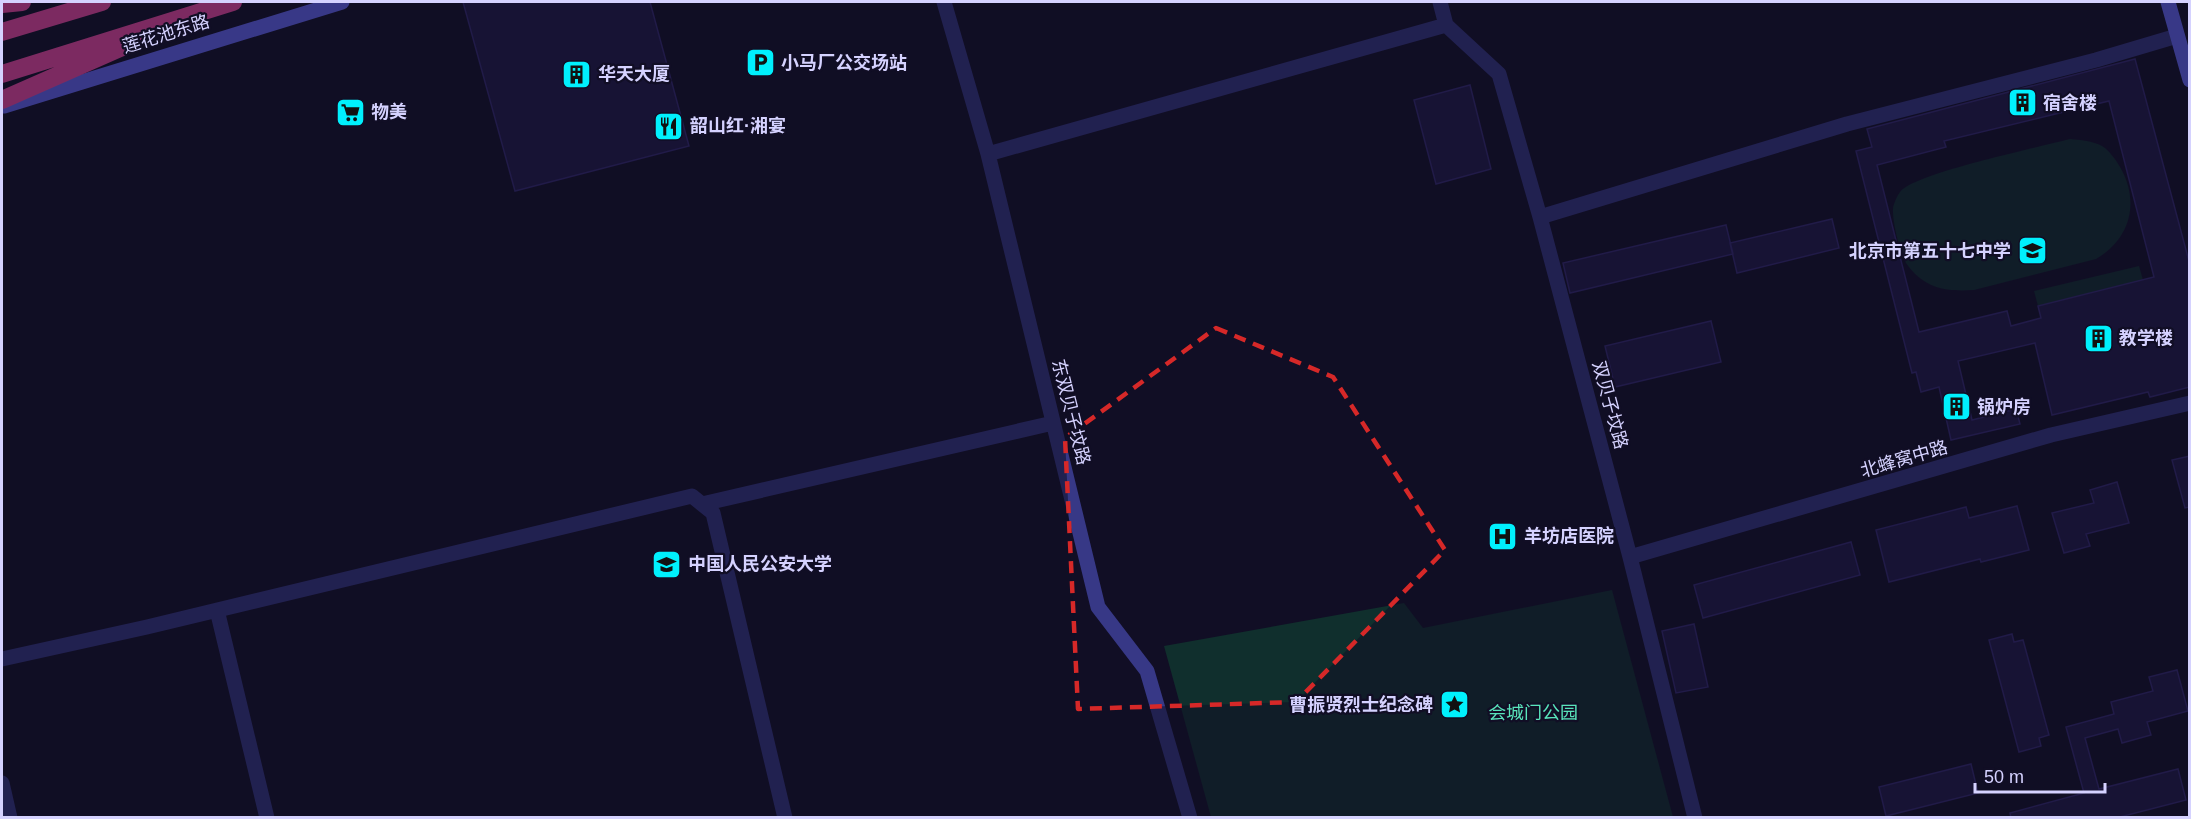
<svg xmlns="http://www.w3.org/2000/svg" width="2191" height="819" viewBox="0 0 2191 819" font-family="Helvetica,'Noto Sans SC',sans-serif">
<style>
.green{fill:#102f2d}
.building{fill:#201947;stroke:#352a74;stroke-width:1.5;fill-rule:evenodd}
.lines{fill:none;stroke-linecap:round;stroke-linejoin:round}
.street{stroke:#373886;stroke-width:15}
.secondary{stroke:#696cff;stroke-width:15}
.highway{stroke:#ff4dab;stroke-width:18}
.marked{fill:none;stroke:#d62828;stroke-width:4.5;stroke-dasharray:12 8;stroke-linejoin:round}
.labels{text-anchor:middle;dominant-baseline:central;stroke-width:4.5;stroke-linejoin:round;paint-order:stroke}
.street-label{font-size:18px;fill:#d5d2ff;stroke:#110e25}
.poi-label{font-size:18px;font-weight:bold;fill:#d5d2ff;stroke:#110e25;text-anchor:start}
.park-label{font-size:18px;fill:#59e4bb;stroke:#110e25}
</style>
<rect width="100%" height="100%" fill="#110e25"/>
<path class="green" d="M 2070,139 C 2080,140 2093,141 2102,146 C 2109,150 2116,160 2120,167 C 2140,201 2131,239 2096,259 L 1974,290 C 1945,292 1923,288 1906,263 C 1900,254 1892,220 1893,209 C 1893,205 1897,196 1900,192 C 1914,173 2040,147 2070,139 Z
M 2139,266 L 2143,280 L 2038,306 L 2034,291 Z
M 1612,590 L 1673,817 L 1211,817 L 1164,646 L 1404,603 L 1423,628 Z"/>
<path class="building" d="M 463,2 L 650,2 L 689,146 L 515,191 Z
M 2135,59 L 2190,265 L 2190,387 L 2150,397 L 2148,392 L 2052,415 L 2035,343 L 1958,361 L 1972,420 L 2016,409 L 2020,424 L 1951,440 L 1939,387 L 1921,392 L 1916,372 L 1912,373 L 1856,151 L 1872,147 L 1867,129 ZM 2109,101 L 2154,277 L 2038,306 L 2041,318 L 2011,326 L 2007,311 L 1919,332 L 1877,165 L 1946,147 L 1944,141 Z
M 1470,85 L 1491,169 L 1436,184 L 1414,100 Z
M 1832,219 L 1839,248 L 1737,273 L 1730,243 Z
M 1726,225 L 1733,254 L 1570,293 L 1563,263 Z
M 1711,321 L 1721,362 L 1615,387 L 1605,346 Z
M 2190,456 L 2190,507 L 2185,508 L 2172,460 Z
M 2117,482 L 2129,523 L 2086,534 L 2090,546 L 2064,553 L 2052,513 L 2094,503 L 2090,490 Z
M 2017,506 L 2029,550 L 1981,562 L 1980,559 L 1889,582 L 1876,530 L 1966,507 L 1969,518 Z
M 1851,542 L 1860,575 L 1703,618 L 1694,585 Z
M 1694,624 L 1708,687 L 1676,693 L 1662,631 Z
M 2012,634 L 2014,642 L 2023,640 L 2049,735 L 2039,738 L 2041,746 L 2019,752 L 1989,640 Z
M 2177,670 L 2188,711 L 2147,722 L 2151,735 L 2122,743 L 2118,729 L 2085,738 L 2099,789 L 2178,769 L 2186,800 L 2116,818 L 2011,818 L 2010,813 L 2084,793 L 2066,727 L 2114,714 L 2111,702 L 2153,691 L 2149,677 Z
M 1971,764 L 1978,793 L 1886,816 L 1879,787 Z"/>
<g class="lines">
<path class="street" d="M 944,2 L 988,154 L 1098,607 L 1147,671 L 1190,818
M 1446,25 L 1499,74 L 1540,217 L 1630,557 L 1695,818
M 988,154 L 1446,25 L 1440,2
M 1540,217 L 1847,124 L 2096,60 L 2177,36
M 702,504 L 1053,423
M 1630,557 L 2051,435 L 2190,403
M 217,610 L 267,818
M 2,659 L 147,627 L 692,496 L 713,513 L 785,818
M 2,783 L 10,818"/>
<path class="secondary" d="M 2168,2 L 2190,80
M 4,106 L 342,2"/>
<path class="highway" d="M 2,4 L 22,2
M 2,32 L 102,2
M 2,74 L 233,2
M 2,100 L 129,44"/>
</g>
<path d="M0 0H2191V819H0ZM 1216,328 L 1333,377 L 1445,550 L 1296,702 L 1078,709 L 1065,438 Z" fill="#110e25" fill-opacity=".55" fill-rule="evenodd"/>
<path class="marked" d="M 1216,328 L 1333,377 L 1445,550 L 1296,702 L 1078,709 L 1065,438 Z"/>
<defs>
<symbol id="parking-square" viewBox="-11 -11 22 22"><rect x="-9" y="-9" width="18" height="18" rx="4" fill="#00f0fd" stroke="#110e25"/><path d="M-3.5-5.5H1a3.5 3.5 0 0 1 0 7H-1V5.5H-3.5ZM-1-3.4V-.6H.8a1.4 1.4 0 0 0 0-2.8Z" fill="#111"/></symbol>
<symbol id="building-square" viewBox="-11 -11 22 22"><rect x="-9" y="-9" width="18" height="18" rx="4" fill="#00f0fd" stroke="#110e25"/><path d="M-4-6H4V6H1V3H-1V6H-4ZM-2.5-4.3h1.7v1.8h-1.7ZM.8-4.3h1.7v1.8H.8ZM-2.5-1h1.7V.8h-1.7ZM.8-1h1.7V.8H.8Z" fill="#111"/></symbol>
<symbol id="supermarket-square" viewBox="-11 -11 22 22"><rect x="-9" y="-9" width="18" height="18" rx="4" fill="#00f0fd" stroke="#110e25"/><path d="M-6-5.5h2.5l.6 2H6L4.5 2H-2.5L-4.4-4H-6ZM-1.5 3.2a1.3 1.3 0 1 0 .1 0ZM3 3.2a1.3 1.3 0 1 0 .1 0Z" fill="#111"/></symbol>
<symbol id="restaurant-square" viewBox="-11 -11 22 22"><rect x="-9" y="-9" width="18" height="18" rx="4" fill="#00f0fd" stroke="#110e25"/><path d="M-5-6h1v4h1v-4h1v4h1v-4h1v5L-1.5 .5V6h-2V.5L-5-1ZM5-6V6H3V1.5H1.5Q1.5-4 5-6Z" fill="#111"/></symbol>
<symbol id="school-square" viewBox="-11 -11 22 22"><rect x="-9" y="-9" width="18" height="18" rx="4" fill="#00f0fd" stroke="#110e25"/><path d="M0-5L7-2L0 1L-7-2ZM-4 1L0 2.5L4 1V4Q0 6-4 4Z" fill="#111"/></symbol>
<symbol id="hospital-square" viewBox="-11 -11 22 22"><rect x="-9" y="-9" width="18" height="18" rx="4" fill="#00f0fd" stroke="#110e25"/><path d="M-5-5h3v3.5h4V-5h3V5h-3V1.5h-4V5h-3Z" fill="#111"/></symbol>
<symbol id="university-square" viewBox="-11 -11 22 22"><rect x="-9" y="-9" width="18" height="18" rx="4" fill="#00f0fd" stroke="#110e25"/><path d="M0-5L7-2L0 1L-7-2ZM-4 1L0 2.5L4 1V4Q0 6-4 4Z" fill="#111"/></symbol>
<symbol id="sight-square" viewBox="-11 -11 22 22"><rect x="-9" y="-9" width="18" height="18" rx="4" fill="#00f0fd" stroke="#110e25"/><path d="M0-6L1.8-2.2L6-1.7L2.9 1.2L3.7 5.4L0 3.3L-3.7 5.4L-2.9 1.2L-6-1.7L-1.8-2.2Z" fill="#111"/></symbol>
</defs>
<g fill-rule="evenodd">
<use href="#parking-square" x="744" y="46" width="33" height="33"/>
<use href="#building-square" x="560" y="58" width="33" height="33"/>
<use href="#building-square" x="2006" y="86" width="33" height="33"/>
<use href="#supermarket-square" x="334" y="96" width="33" height="33"/>
<use href="#restaurant-square" x="652" y="110" width="33" height="33"/>
<use href="#school-square" x="2016" y="234" width="33" height="33"/>
<use href="#building-square" x="2082" y="322" width="33" height="33"/>
<use href="#building-square" x="1940" y="390" width="33" height="33"/>
<use href="#hospital-square" x="1486" y="520" width="33" height="33"/>
<use href="#university-square" x="650" y="548" width="33" height="33"/>
<use href="#sight-square" x="1438" y="688" width="33" height="33"/>
</g>
<g class="labels">
<g class="street-label">
<text transform="translate(166 34) rotate(-17)">莲花池东路</text>
<text transform="translate(1610 405) rotate(75)">双贝子坟路</text>
<text transform="translate(1071 412) rotate(76)">东双贝子坟路</text>
<text transform="translate(1904 459) rotate(-16)">北蜂窝中路</text>
</g>
<g class="poi-label">
<text x="781" y="63">小马厂公交场站</text>
<text x="598" y="74">华天大厦</text>
<text x="2043" y="103">宿舍楼</text>
<text x="371" y="112">物美</text>
<text x="690" y="126">韶山红·湘宴</text>
<text x="2011" y="251" text-anchor="end">北京市第五十七中学</text>
<text x="2119" y="338">教学楼</text>
<text x="1977" y="407">锅炉房</text>
<text x="1524" y="536">羊坊店医院</text>
<text x="688" y="564">中国人民公安大学</text>
<text x="1433" y="705" text-anchor="end">曹振贤烈士纪念碑</text>
</g>
<g class="park-label">
<text x="1533" y="713">会城门公园</text>
</g>
</g>
<rect width="2191" height="819" fill="none" stroke="#d5d2ff" stroke-width="6"/>
<path d="M1975 783v9h130v-9" fill="none" stroke="#d5d2ff" stroke-width="3"/>
<text x="1984" y="783" font-size="18" fill="#d5d2ff" stroke="#110e25" stroke-width="4.5" paint-order="stroke">50 m</text>
</svg>
